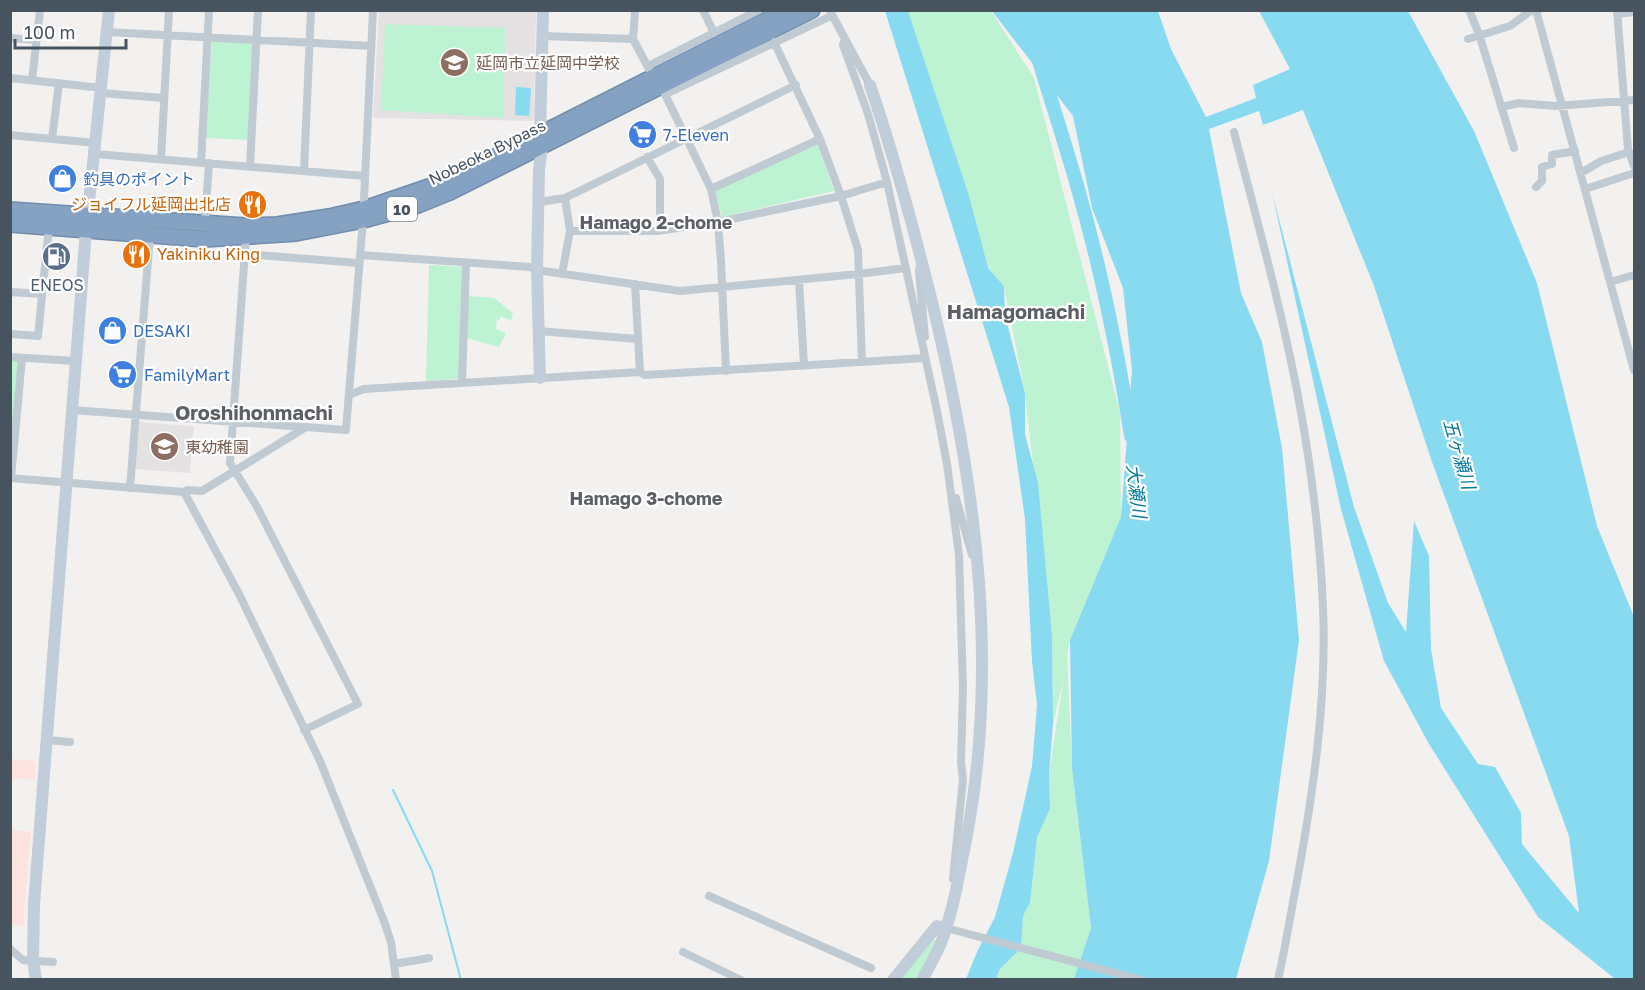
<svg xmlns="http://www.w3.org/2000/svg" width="1645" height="990" viewBox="0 0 1645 990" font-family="'Golos Text','Noto Sans JP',sans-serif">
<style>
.education{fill:#e4e1e2}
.medical{fill:#fde3e0}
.green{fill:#bdf2d2}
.water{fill:#88daf1}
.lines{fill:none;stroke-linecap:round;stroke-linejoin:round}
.stream{stroke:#88daf1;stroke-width:2}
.river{stroke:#88daf1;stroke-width:14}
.highway-casing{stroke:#718dad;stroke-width:18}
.street{stroke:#c0cad3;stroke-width:8}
.secondary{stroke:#c2cdda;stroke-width:12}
.highway{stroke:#85a2c2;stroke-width:15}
.labels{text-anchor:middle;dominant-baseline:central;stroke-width:4.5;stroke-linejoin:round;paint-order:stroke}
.shield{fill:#fff;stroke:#7e878f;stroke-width:1.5}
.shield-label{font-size:15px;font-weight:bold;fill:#47535f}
.education-label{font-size:16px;fill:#785e54;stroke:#fff;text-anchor:start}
.shop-label{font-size:16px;fill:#366cbe;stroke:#fff;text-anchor:start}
.street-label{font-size:16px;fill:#47535f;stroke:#fff}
.food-label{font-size:16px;fill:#c56008;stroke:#fff;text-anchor:end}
.service-label{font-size:16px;fill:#4e5e75;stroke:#fff}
.neighbourhood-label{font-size:18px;font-weight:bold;fill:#5c6066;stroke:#fff}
.water-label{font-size:18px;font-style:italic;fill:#067a9c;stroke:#fff}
.quarter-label{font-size:20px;font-weight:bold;fill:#5c6066;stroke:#fff}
</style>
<rect width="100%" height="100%" fill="#f3f0f0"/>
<path class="education" d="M 379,11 L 536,11 L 534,118 L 532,121 L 375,118 L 373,116 Z
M 138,422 L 194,426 L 190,473 L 134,469 Z"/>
<path class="medical" d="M 10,759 L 36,761 L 35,780 L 11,778 Z
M 11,830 L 31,832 L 23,926 L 11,925 Z"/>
<path class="green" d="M 903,11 L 991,11 L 1034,78 L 1120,413 L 1121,517 L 1070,640 L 1067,654 L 1072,768 L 1091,928 L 1074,979 L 996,979 L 1000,969 L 1021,948 L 1023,916 L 1030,903 L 1037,837 L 1050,809 L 1049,774 L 1064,676 L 1053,724 L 1052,636 L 1025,393 L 1004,286 L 988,268 Z
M 385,24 L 505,28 L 503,118 L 381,110 Z
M 212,40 L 254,43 L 248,140 L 205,138 Z
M 818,145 L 834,191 L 722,217 L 715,190 Z
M 429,265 L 462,267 L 459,379 L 426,381 Z
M 468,296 L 494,298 L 513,313 L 511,320 L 500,316 L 500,320 L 497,320 L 496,329 L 506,333 L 499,347 L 466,338 Z
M 11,359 L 20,359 L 11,467 Z
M 933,939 L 937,941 L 917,979 L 900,980 Z"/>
<path class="water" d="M 885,11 L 908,11 L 969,196 L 988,268 L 1004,286 L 1005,315 L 1025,393 L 1025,434 L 1038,483 L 1052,636 L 1053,724 L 1049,774 L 1050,809 L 1037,837 L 1030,903 L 1023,916 L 1021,948 L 1000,969 L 996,979 L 966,979 L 977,952 L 995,917 L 1013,853 L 1032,766 L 1037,705 L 1032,661 L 1025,519 L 1009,407 Z
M 992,11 L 1158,11 L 1171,49 L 1206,117 L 1256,98 L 1253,85 L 1290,69 L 1259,11 L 1408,11 L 1474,131 L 1537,283 L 1597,526 L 1634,617 L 1634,979 L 1615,979 L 1538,917 L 1429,744 L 1384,661 L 1341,509 L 1272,192 L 1354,507 L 1388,603 L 1406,632 L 1414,521 L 1429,556 L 1431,649 L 1441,708 L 1478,764 L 1495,767 L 1521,813 L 1522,844 L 1579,913 L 1569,836 L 1432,462 L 1374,286 L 1303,110 L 1263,125 L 1259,111 L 1209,129 L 1241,293 L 1262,342 L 1282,448 L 1299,640 L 1269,861 L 1236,979 L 1074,979 L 1091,928 L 1072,768 L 1070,640 L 1121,517 L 1132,370 L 1123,288 L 1092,208 L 1073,116 Z
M 516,87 L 531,88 L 529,116 L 515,115 Z"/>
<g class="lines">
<path class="stream" d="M 393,790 L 432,871 L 461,980"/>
<path class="river" d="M 1039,61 C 1052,104 1066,146 1078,189 C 1101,269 1118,353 1131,436"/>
<defs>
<path id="highway" d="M 10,210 L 245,226 L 277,225 L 329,217 L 364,209 L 452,179 L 786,10
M 10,224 L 204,239 L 296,233 L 363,220 L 418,205 L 450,192 L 812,10"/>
</defs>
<use href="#highway" class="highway-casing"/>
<path class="street" d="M 635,10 L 633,39 L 649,69
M 703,10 L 714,33
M 1469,10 L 1479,34 L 1514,148
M 1536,10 L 1634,370
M 1617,10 L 1628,149 L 1634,166
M 830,11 L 870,85
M 1617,14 L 1634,12
M 107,32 L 371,46
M 543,36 L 633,39
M 10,38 L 37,40
M 1468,39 L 1510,26 L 1532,10
M 845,40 L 843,45 L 868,114 L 887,182 L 937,411 L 947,464 L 959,555 L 963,687 L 961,763 L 963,779 L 953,879
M 774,42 L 820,139 L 841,196 L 858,250 L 862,362
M 648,66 L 759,10
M 10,78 L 102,88
M 32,80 L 40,10
M 661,86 L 711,189 L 718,222 L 721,261 L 726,371
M 101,93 L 164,98
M 666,94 L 831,16
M 1501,107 L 1519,103 L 1556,106 L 1634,100
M 1234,132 C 1257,220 1281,307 1298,396 C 1311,465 1320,537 1323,607 C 1327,700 1313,795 1296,886 C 1290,917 1285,949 1278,980
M 10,135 L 96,143
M 52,139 L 59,83
M 95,154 L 364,176
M 647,157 L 660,179 L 660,231
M 161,159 L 169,10
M 201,163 L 209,10
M 250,166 L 258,10
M 304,171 L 311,10
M 1581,173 L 1601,161 L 1629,152
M 1536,187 L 1542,181 L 1542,167 L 1552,164 L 1552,155 L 1575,151
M 711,189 L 820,139
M 1585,189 L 1634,173
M 539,202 L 565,198 L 796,85
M 205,222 L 209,163
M 570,231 L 657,231 L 718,222 L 841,196 L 887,182
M 246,236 L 230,463 L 256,505 L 358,704 L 304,730
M 245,254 L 359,263
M 360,255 L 530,267 L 537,270 L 680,291 L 858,274 L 906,268
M 920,266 L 919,271 L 925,337
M 562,274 L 570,231 L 565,198
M 799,280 L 804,366
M 1610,282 L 1634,275
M 635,284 L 640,372
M 10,292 L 42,294
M 538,331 L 638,339
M 10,334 L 38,336 L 49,227
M 10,357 L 76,361
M 462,383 L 466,263
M 349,395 L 364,389 L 640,372 L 645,375 L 925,358 L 925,356
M 72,410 L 346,430 L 363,220 L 373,10
M 10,478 L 184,492 L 239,594 L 320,761 L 384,921 L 391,942 L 396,980
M 11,478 L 22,358
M 130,488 L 150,235
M 184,492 L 187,490 L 202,491 L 306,427
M 956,498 L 972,555
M 47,740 L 70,742
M 709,896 L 871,968
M 946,928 L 1142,980
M 10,949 L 23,960 L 53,962
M 683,952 L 741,980
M 394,964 L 429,958"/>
<path class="secondary" d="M 870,85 C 894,155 913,226 931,298 C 974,474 1001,659 966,840 C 959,874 954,909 941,943 C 936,955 929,967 922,980
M 540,378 L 537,270 L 539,170 L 542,145 L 540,134 L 543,10
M 36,980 L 33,960 L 34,904 L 86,230 L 109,10
M 893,980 L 937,926 L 946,928"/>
<use href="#highway" class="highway"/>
</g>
<defs>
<symbol id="school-disc" viewBox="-11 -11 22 22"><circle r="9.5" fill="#8d6e63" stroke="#fff"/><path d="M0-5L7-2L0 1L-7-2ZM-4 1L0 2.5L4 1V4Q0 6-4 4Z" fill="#fff"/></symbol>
<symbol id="supermarket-disc" viewBox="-11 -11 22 22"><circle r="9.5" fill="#3f7fe0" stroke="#fff"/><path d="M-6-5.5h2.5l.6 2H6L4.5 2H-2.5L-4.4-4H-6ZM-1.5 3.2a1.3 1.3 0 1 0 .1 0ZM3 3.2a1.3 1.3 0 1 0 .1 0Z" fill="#fff"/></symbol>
<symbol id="shop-disc" viewBox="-11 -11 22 22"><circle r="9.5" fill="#3f7fe0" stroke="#fff"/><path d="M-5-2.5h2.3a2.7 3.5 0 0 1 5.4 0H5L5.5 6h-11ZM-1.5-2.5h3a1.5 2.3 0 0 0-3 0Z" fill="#fff"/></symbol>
<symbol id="restaurant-disc" viewBox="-11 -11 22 22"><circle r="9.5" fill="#e8710a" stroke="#fff"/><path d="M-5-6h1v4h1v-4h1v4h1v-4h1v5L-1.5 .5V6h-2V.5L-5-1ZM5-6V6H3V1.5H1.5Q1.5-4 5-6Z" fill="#fff"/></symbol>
<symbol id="fuel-disc" viewBox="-11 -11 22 22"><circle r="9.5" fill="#5c6f8a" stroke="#fff"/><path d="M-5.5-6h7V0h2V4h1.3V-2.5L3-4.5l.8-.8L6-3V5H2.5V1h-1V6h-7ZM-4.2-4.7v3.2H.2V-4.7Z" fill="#fff"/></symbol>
</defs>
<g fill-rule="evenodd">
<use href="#school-disc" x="438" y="46" width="33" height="33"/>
<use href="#supermarket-disc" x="626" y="118" width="33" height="33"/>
<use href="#shop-disc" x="46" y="162" width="33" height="33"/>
<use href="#restaurant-disc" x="236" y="188" width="33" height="33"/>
<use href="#restaurant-disc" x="120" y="238" width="33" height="33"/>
<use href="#fuel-disc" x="40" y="240" width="33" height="33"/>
<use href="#shop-disc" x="96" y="314" width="33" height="33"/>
<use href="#supermarket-disc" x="106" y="358" width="33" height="33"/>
<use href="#school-disc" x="148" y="430" width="33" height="33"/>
</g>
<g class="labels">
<rect class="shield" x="387" y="197" width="30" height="24" rx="4.5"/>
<g class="shield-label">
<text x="402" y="209">10</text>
</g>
<g class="education-label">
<text x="476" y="63">延岡市立延岡中学校</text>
<text x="185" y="447">東幼稚園</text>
</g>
<g class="shop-label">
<text x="663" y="135">7-Eleven</text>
<text x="83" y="179">釣具のポイント</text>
<text x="133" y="331">DESAKI</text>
<text x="144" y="375">FamilyMart</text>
</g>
<g class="street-label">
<text transform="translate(487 152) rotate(-26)">Nobeoka Bypass</text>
</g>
<g class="food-label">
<text x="231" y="204">ジョイフル延岡出北店</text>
<text x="157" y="254" text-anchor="start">Yakiniku King</text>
</g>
<g class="service-label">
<text x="57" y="285">ENEOS</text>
</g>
<g class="neighbourhood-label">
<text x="656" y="222">Hamago 2-chome</text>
<text x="646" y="498">Hamago 3-chome</text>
</g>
<g class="water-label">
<text transform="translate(1460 454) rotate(74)">五ヶ瀬川</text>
<text transform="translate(1137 491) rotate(83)">大瀬川</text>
</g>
<g class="quarter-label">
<text x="1016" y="311">Hamagomachi</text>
<text x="254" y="412">Oroshihonmachi</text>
</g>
</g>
<rect width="1645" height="990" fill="none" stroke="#47535f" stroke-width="24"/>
<path d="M15 39v9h111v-9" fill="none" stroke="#47535f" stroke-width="3"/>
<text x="24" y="39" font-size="18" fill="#47535f" stroke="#ffffff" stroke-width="4.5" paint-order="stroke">100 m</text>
</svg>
